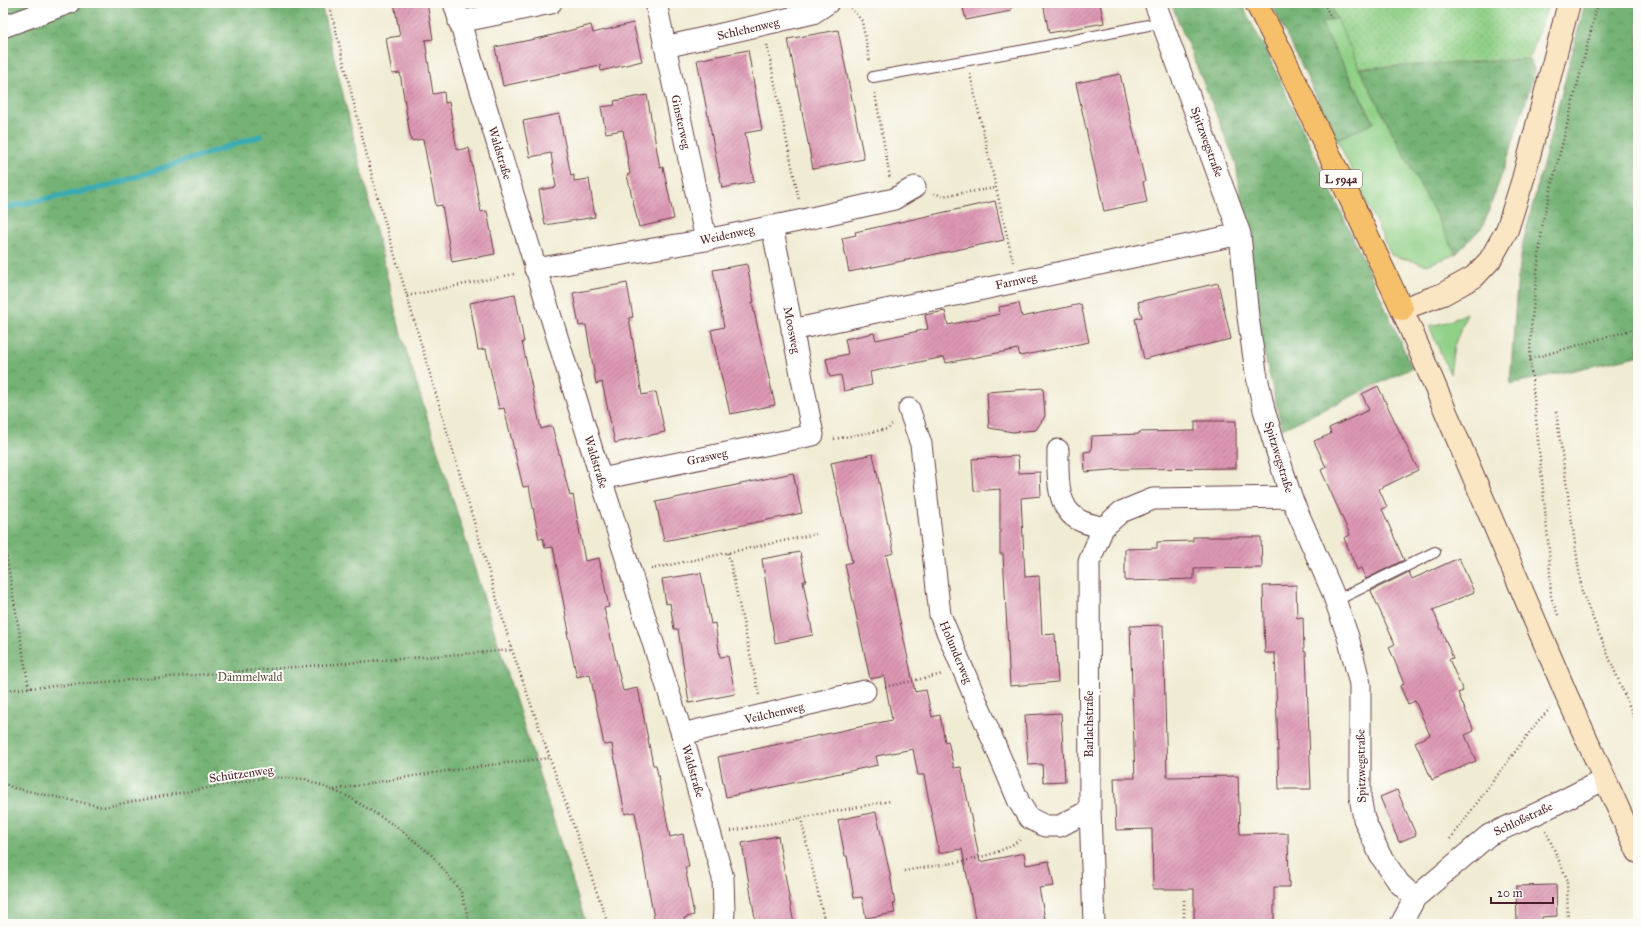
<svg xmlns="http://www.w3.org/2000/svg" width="1641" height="927" viewBox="0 0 1641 927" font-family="'IM FELL Great Primer',serif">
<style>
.grass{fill:#90d087;stroke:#6d7859}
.forest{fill:url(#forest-crowns);stroke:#5f6850}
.park{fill:url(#park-dots);stroke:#6d7859}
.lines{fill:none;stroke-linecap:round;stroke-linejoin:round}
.stream{stroke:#39abb2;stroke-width:6}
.building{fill:url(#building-hatch)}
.service-casing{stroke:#633e44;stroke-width:12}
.minor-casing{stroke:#633e44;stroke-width:23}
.secondary-casing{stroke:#633e44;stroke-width:24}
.primary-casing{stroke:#633e44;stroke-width:24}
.path{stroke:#633e44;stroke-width:2.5;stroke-dasharray:1 3;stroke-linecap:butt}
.service{stroke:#fff;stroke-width:10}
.minor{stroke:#fff;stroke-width:21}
.secondary{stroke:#fbe6c4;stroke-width:22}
.primary{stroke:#f6c06b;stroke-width:22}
.labels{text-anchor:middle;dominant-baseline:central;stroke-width:4;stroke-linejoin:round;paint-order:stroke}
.shield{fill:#fdfcf7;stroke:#806168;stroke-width:1}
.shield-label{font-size:11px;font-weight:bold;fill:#4a1f2b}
.street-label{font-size:12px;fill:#4a1f2b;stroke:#fdfcf7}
.park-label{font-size:12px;fill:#5f5447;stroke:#fdfcf7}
</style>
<defs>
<pattern id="forest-crowns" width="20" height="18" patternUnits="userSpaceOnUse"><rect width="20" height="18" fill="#74b274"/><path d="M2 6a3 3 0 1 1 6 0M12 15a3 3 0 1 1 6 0" fill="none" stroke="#61905f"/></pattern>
<pattern id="park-dots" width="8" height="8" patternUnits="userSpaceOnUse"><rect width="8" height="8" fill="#90d087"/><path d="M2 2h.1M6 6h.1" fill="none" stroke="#7eb275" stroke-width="1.8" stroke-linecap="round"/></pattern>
<pattern id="building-hatch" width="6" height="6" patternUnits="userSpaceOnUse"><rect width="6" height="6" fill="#dd98b4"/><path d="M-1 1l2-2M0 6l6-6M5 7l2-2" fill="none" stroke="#b57b93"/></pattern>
</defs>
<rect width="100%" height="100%" fill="#fdfcf7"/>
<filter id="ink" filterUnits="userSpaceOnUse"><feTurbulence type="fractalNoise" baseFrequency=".025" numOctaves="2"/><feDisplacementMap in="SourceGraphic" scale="8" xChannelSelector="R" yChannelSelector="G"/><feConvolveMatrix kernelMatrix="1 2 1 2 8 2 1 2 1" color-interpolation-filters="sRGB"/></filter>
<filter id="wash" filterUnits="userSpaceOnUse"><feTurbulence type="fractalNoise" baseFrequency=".012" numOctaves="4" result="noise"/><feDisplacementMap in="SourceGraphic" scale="16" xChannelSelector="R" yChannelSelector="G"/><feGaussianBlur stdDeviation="0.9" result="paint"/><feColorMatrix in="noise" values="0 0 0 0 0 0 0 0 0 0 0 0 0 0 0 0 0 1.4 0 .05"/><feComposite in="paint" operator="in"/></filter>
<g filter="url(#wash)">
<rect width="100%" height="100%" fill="#f0ecd4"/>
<path class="grass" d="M 1338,18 L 1359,68 L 1456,254 L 1427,265 L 1391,255 L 1337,139 L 1374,122 L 1321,23 Z
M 1467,313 L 1454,346 L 1450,374 L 1429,326 L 1447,322 Z"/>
<path class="forest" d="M 3,3 L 321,3 L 401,334 L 586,924 L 3,924 Z
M 1171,3 L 1241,3 L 1268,55 L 1381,298 L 1412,368 L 1282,429 L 1260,335 L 1236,163 Z
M 1271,3 L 1330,3 L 1338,18 L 1321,23 L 1374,123 L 1337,139 Z
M 1585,3 L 1638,3 L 1638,356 L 1510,384 L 1517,286 L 1523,242 Z
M 1529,59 L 1535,71 L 1509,155 L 1483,226 L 1456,254 L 1359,68 Z"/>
<path class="park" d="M 1330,3 L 1549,3 L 1529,59 L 1359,68 Z"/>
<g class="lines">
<path class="stream" d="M 3,208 L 108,186 L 260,136"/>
</g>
<g id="blocks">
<path class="building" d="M 394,3 L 427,3 L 433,39 L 425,40 L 433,94 L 444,92 L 445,103 L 449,102 L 457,150 L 469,148 L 481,212 L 487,211 L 495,254 L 452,262 L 442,205 L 436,206 L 423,139 L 411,141 L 400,73 L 392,74 L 386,38 L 400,36 Z
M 962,3 L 1011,3 L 1011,11 L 966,20 Z
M 1043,3 L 1100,3 L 1104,23 L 1049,33 Z
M 633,23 L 642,61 L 601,71 L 600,65 L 503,86 L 495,47 L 545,37 L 591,25 L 593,33 Z
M 838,30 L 864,159 L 813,169 L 788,39 Z
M 748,50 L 762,130 L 745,133 L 754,182 L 722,188 L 697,60 Z
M 1120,74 L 1145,181 L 1143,182 L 1147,202 L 1104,211 L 1076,83 Z
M 647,95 L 660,168 L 663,167 L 674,219 L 639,227 L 627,175 L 630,174 L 623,130 L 606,133 L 601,107 L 615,105 L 614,101 Z
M 559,114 L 571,176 L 574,175 L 574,181 L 589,179 L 595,217 L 545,225 L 539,190 L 556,187 L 551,153 L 530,157 L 523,121 Z
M 995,201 L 1004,240 L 849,272 L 842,238 L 856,235 L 855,232 Z
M 747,264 L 754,302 L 752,302 L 775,405 L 730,414 L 711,330 L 724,327 L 713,270 Z
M 627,283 L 633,317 L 629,318 L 642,395 L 656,392 L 665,432 L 615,443 L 602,382 L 596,384 L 586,325 L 579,326 L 573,293 Z
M 1218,283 L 1231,339 L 1144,359 L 1135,319 L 1142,317 L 1138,302 Z
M 515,294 L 524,342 L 522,342 L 541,429 L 552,426 L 570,496 L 573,495 L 585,561 L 599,558 L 609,607 L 604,608 L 623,691 L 638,688 L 653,765 L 656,765 L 670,837 L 683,834 L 689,867 L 685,867 L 694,915 L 684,918 L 685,924 L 655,924 L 635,812 L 625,814 L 612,744 L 604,745 L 590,674 L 577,677 L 567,632 L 569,632 L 553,547 L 545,548 L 543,538 L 539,539 L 529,486 L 523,487 L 504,408 L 499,409 L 486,349 L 478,350 L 470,303 Z
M 1019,303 L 1022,317 L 1081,304 L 1089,342 L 1020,356 L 1018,349 L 946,363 L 944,357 L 870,372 L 872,385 L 844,391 L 841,375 L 830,377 L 826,359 L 848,354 L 845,339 L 874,333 L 876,340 L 928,329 L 925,315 L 945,311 L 948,325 L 1000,314 L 999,307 Z
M 1378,386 L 1418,470 L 1379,489 L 1387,507 L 1382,509 L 1404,560 L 1366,579 L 1361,568 L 1357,570 L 1344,538 L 1350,535 L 1321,470 L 1326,467 L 1314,441 L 1331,434 L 1329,428 L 1369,410 L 1362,394 Z
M 1043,388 L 1045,416 L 1036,430 L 1013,432 L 989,428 L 987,392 Z
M 1195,421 L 1236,421 L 1236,468 L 1122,469 L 1085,472 L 1084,452 L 1091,451 L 1092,436 L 1139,434 L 1139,432 L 1195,431 Z
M 873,454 L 894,553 L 886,555 L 915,692 L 926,690 L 932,717 L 940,715 L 945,742 L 948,741 L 954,768 L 961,767 L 980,862 L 1024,853 L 1026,865 L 1049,861 L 1054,886 L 1039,888 L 1046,924 L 976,924 L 962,849 L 939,853 L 924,775 L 918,775 L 913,749 L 876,756 L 878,765 L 726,797 L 718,757 L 892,720 L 884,676 L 870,679 L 845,564 L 852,562 L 831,463 Z
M 1018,456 L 1019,473 L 1040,472 L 1041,496 L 1021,498 L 1025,577 L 1039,576 L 1042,635 L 1055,634 L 1058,682 L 1010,686 L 1003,554 L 1000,554 L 1000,489 L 974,491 L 972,459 Z
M 793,473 L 802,513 L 664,541 L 656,502 Z
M 1193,537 L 1261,537 L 1262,568 L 1194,569 L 1194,579 L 1125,581 L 1125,549 L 1157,548 L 1157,542 L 1193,541 Z
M 800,552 L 806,581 L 803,581 L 813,635 L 775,643 L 762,559 Z
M 1459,558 L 1474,592 L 1433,610 L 1453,658 L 1449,659 L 1463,691 L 1458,693 L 1474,731 L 1465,735 L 1476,761 L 1432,780 L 1415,742 L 1430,735 L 1415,701 L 1408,704 L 1400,686 L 1404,684 L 1389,647 L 1395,644 L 1371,591 L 1409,572 L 1412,579 Z
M 701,573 L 711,624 L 715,623 L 720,657 L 728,656 L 735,694 L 689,703 L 678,629 L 674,629 L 670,603 L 666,604 L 662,579 Z
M 1296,585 L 1297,618 L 1303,617 L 1304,652 L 1306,652 L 1311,789 L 1279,789 L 1275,653 L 1265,653 L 1263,586 Z
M 1163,625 L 1167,777 L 1238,776 L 1240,834 L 1288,833 L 1289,887 L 1274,887 L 1274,924 L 1194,924 L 1194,889 L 1153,889 L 1152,829 L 1116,830 L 1114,778 L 1135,778 L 1130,626 Z
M 1061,713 L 1065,781 L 1043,782 L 1042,764 L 1028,765 L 1025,715 Z
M 1397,790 L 1416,835 L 1399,842 L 1380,797 Z
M 876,812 L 890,874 L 895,904 L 893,904 L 895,913 L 866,918 L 862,897 L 854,898 L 847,856 L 845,856 L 838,820 Z
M 778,836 L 794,924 L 756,924 L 742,843 Z
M 1556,885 L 1557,916 L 1542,917 L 1542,924 L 1517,924 L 1516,886 Z"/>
</g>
</g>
<g filter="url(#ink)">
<use href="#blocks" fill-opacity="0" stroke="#633e44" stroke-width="1"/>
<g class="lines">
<defs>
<path id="service" d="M 873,77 L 1031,49 L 1163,22
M 1335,601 L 1435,552"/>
<path id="minor" d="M 454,3 L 601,479 L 682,734 L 723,878 L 724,911 L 723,924
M 656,3 L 706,240
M 1155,3 L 1240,234 L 1248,317 L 1256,372 L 1264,410 L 1291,497 L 1332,591 L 1348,637 L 1360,684 L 1360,797 L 1364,819 L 1380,855 L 1399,883 L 1415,898
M 459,22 L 551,3
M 3,27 L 69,3
M 665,47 L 813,13 L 828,3
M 535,269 L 706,240 L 803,220 L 894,199 L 915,187
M 792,330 L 1240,234
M 909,409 L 921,444 L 940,615 L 1019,802 L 1029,818 L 1045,826 L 1060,826 L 1090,810
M 1058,450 C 1058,472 1055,508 1079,520 C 1086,524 1095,525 1103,528
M 601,479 L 813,435 L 772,226
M 682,734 L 865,691
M 1094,924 L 1090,810 L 1089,562 L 1103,528 L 1121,512 L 1153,499 L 1291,497
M 1401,924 L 1415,898 L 1489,835 L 1538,813 L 1605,779"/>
<path id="secondary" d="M 1569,3 L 1523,179 L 1507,230 L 1490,260 L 1474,277 L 1443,294 L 1402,309 L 1567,696 L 1638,852"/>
<path id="primary" d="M 1256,3 L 1280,49 L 1402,309"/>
</defs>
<use href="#service" class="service-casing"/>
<use href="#minor" class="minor-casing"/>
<use href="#secondary" class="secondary-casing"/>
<use href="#primary" class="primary-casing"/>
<path class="path" d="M 329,3 L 376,192 L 512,650 L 608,924
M 1324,3 L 1331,18
M 848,5 L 862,21 L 870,62
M 767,45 L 799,200
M 970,74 L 1013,262
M 875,93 L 890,178
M 934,193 L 942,196 L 996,188
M 407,296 L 514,274
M 1530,359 L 1638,328
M 1556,412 L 1582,592 L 1638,727
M 834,439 L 888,429 L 892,425
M 3,537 L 29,688
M 728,553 L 759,695
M 651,569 L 816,534
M 1558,615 L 1551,597 L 1549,550 L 1530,359 L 1531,327 L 1543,220 L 1598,3
M 885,687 L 943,674
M 3,690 L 512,650
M 3,783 L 14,788 L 103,807 L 268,777 L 305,779 L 349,797 L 397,827 L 433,856 L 461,892 L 470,924
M 334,790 C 406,776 477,766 550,758
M 801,818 L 825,924
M 731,831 L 890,801
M 1546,831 L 1567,879 L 1568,924
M 1450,839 L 1538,721 L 1550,709
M 904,871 C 940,864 994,861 1022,838
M 1184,900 L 1184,924"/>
<use href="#service" class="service"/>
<use href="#minor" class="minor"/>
<use href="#secondary" class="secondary"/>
<use href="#primary" class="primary"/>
</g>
</g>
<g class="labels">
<rect class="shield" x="1320" y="170" width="42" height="18" rx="3"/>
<g class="shield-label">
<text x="1341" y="179">L 594a</text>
</g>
<g class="street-label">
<text transform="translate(748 29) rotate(-13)">Schlehenweg</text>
<text transform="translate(681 122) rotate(78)">Ginsterweg</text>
<text transform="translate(1207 142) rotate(70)">Spitzwegstraße</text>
<text transform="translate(500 153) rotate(73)">Waldstraße</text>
<text transform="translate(727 235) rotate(-12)">Weidenweg</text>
<text transform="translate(1016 281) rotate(-12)">Farnweg</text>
<text transform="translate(792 330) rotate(79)">Moosweg</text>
<text transform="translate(707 457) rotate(-12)">Grasweg</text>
<text transform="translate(1279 457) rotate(73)">Spitzwegstraße</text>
<text transform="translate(596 462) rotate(73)">Waldstraße</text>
<text transform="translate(956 652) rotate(67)">Holunderweg</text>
<text transform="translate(774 713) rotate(-13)">Veilchenweg</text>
<text transform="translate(1089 724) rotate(-90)">Barlachstraße</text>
<text transform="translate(1361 766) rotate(-91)">Spitzwegstraße</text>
<text transform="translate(693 771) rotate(74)">Waldstraße</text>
<text transform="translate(241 774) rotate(-8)">Schützenweg</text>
<text transform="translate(1523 819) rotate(-25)">Schloßstraße</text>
</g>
<g class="park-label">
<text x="250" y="677">Dämmelwald</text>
</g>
</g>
<rect width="1641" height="927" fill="none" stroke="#fdfcf7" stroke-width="16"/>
<path d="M1491 897v6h62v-6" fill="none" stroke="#4a1f2b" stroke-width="2"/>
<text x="1497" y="897" font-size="12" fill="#4a1f2b" stroke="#fdfcf7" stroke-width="3" paint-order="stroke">20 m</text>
</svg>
